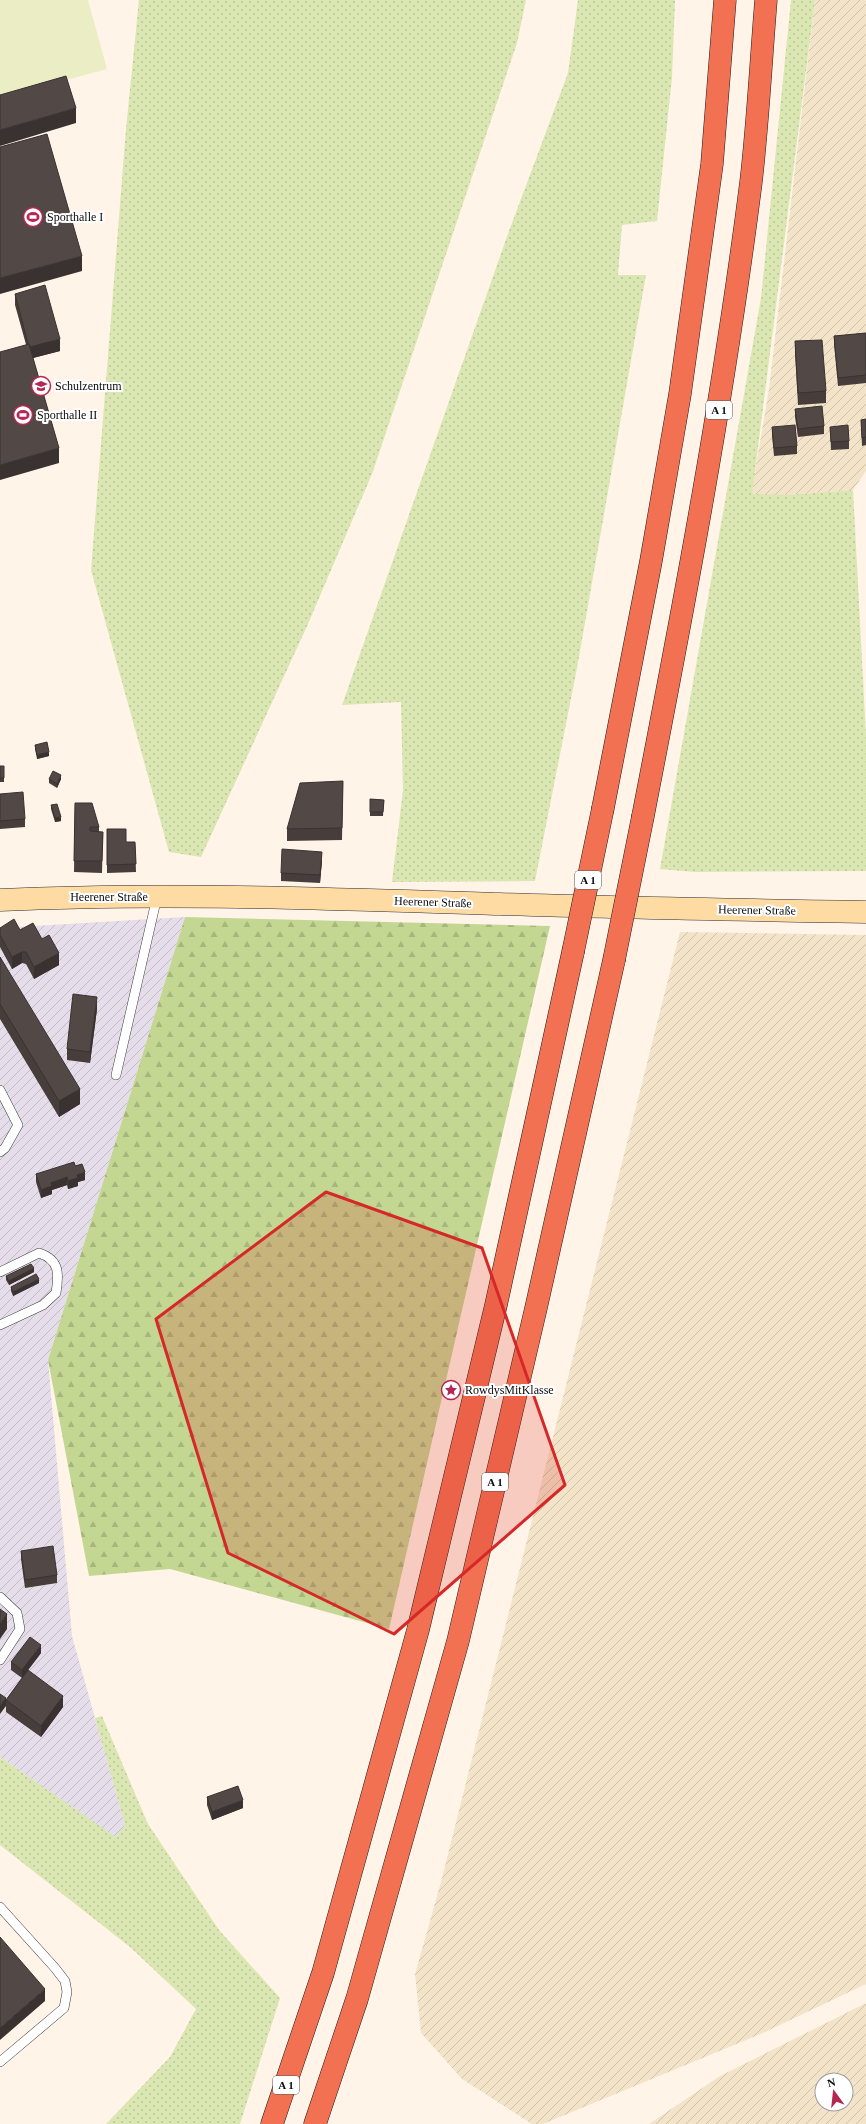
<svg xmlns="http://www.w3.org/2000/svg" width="866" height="2124" viewBox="0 0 866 2124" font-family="'Times New Roman',serif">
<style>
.industrial{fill:url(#industrial-furrows)}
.farmland{fill:url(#farmland-furrows);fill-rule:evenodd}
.grass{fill:url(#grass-dots)}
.forest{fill:url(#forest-firs)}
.pitch{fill:#ebeec4}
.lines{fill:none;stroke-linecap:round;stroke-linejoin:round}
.lane-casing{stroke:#3d3d3d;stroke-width:10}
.secondary-casing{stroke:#2c2c2c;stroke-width:23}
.highway-casing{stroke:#1b1b1b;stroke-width:23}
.lane{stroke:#fff;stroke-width:9}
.secondary{stroke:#fddba3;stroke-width:22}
.highway{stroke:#f17152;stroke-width:22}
.highway-bridge-casing{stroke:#1b1b1b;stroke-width:23;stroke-linecap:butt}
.highway-bridge{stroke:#f17152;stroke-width:22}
.wall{fill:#473e3c}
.shaded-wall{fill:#393231}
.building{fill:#524846;stroke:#393231}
.marked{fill:#d62828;fill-opacity:0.2;stroke:#d62828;stroke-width:3;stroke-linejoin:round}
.labels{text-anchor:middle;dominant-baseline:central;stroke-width:4;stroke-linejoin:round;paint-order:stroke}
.shield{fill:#fff;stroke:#545454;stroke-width:1}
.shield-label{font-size:11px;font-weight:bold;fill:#0a0a0a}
.poi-label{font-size:12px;fill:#0a0a0a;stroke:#fff;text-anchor:start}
.street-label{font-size:12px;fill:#0a0a0a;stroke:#fff}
</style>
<defs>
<pattern id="industrial-furrows" width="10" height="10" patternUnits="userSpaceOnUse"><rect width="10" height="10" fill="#e5dde9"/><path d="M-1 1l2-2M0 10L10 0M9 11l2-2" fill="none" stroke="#c3bcc6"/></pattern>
<pattern id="farmland-furrows" width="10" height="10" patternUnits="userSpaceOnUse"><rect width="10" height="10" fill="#f3e4c9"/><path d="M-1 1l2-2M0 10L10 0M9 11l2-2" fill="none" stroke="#cfc2ab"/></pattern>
<pattern id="grass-dots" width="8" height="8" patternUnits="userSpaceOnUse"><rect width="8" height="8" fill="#dbe7b3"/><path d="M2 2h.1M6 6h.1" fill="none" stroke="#bbc599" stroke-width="1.8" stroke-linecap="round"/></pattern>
<pattern id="forest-firs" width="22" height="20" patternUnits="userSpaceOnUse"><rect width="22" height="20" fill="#c3d793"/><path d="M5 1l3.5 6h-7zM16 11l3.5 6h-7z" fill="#a6b77d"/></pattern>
</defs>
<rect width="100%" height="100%" fill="#fff4e7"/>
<path class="industrial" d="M 185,917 L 48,1360 L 72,1636 L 125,1825 L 116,1838 L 0,1757 L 0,928 Z"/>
<path class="farmland" d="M 815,0 L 866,0 L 866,471 L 853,490 L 788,495 L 751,495 L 769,389 Z
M 680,932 L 866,935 L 866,1984 L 763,2033 L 543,2124 L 532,2124 L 462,2079 L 421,2033 L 415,1974 L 441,1882 Z
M 866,2003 L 866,2124 L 649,2124 L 720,2076 ZM 822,2080 L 846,2080 L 846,2104 L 822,2104 Z"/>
<path class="grass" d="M 139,0 L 526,0 L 517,43 L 372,474 L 308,624 L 201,857 L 169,852 L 91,570 L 126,129 Z
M 578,0 L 675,0 L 672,77 L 657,221 L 622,225 L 618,275 L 646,275 L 577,668 L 535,881 L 392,882 L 403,790 L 401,702 L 342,705 L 509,231 L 568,73 Z
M 791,0 L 815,0 L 752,494 L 788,495 L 853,490 L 866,736 L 866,871 L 694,872 L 660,869 L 761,298 Z
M 102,1716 L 148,1824 L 219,1930 L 280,1998 L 240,2124 L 106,2124 L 170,2057 L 196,2009 L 130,1947 L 0,1845 L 0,1757 L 116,1837 L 125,1825 L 95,1718 Z"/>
<path class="forest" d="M 185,917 L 550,926 L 389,1629 L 170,1569 L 89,1576 L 48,1360 Z"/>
<path class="pitch" d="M 0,0 L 88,0 L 107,69 L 0,98 Z"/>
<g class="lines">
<defs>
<path id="lane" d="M 116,1075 L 157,897
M 0,1090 L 18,1125 L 5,1148 L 0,1152
M 0,1272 L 39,1253 C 60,1260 59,1274 56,1293 L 43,1305 L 0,1325
M 0,1597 L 17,1613 L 20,1629 L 0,1660
M 0,1907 L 55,1968 L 65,1981 L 67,1992 L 64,2008 L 0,2062"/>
<path id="secondary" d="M 0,900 C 167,892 334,899 500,904 C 622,908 744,910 866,912"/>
<path id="highway" d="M 603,808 L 651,561 L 680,394 L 712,164 L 725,0
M 643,816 C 684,605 724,395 751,182 C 758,122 761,60 766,0
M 272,2124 L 323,1973 L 418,1630 L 496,1305 L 573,952
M 315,2124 L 357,1999 L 458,1641 L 536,1308 L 614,960"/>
</defs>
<use href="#lane" class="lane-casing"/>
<use href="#secondary" class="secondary-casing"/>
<use href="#highway" class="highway-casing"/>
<use href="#lane" class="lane"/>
<use href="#secondary" class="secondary"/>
<use href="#highway" class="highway"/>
<defs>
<path id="highway-bridge" d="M 573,952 L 603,808
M 614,960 L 643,816"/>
</defs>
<use href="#highway-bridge" class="highway-bridge-casing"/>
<use href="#highway-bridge" class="highway-bridge"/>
</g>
<path class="wall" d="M 15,294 L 60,351 L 33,358 L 59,463 L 15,305 Z
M 866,333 L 866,383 L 838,386 L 834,344 L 834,336 Z
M 795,341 L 826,391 L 826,403 L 798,405 L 795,353 Z
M 795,409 L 824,426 L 824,434 L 798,437 L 795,417 Z
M 866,419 L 866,445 L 862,446 L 861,420 Z
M 772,427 L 797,446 L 797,454 L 774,456 L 772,435 Z
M 830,427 L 849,441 L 849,449 L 831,450 Z
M 35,745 L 49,756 L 37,759 L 35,749 Z
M 0,766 L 4,778 L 4,782 L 0,782 Z
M 49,779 L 61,779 L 57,788 L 49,783 Z
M 343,781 L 342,840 L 287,841 L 287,829 Z
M 0,794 L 25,819 L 25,827 L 0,829 Z
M 370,799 L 384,800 L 383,816 L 370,816 Z
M 75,803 L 99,827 L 99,832 L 103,832 L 102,873 L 74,872 Z
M 51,805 L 61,821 L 55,822 L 51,809 Z
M 107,829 L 126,842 L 135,842 L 136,872 L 107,873 Z
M 322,860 L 320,883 L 281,881 L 281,873 Z
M 0,928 L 20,930 L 42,939 L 59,965 L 34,979 L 26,964 L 22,963 L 12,969 L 0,947 Z
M 0,957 L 80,1104 L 59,1117 L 0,1019 Z
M 97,1009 L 90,1063 L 67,1060 L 67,1049 Z
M 75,1166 L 85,1180 L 78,1182 L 78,1186 L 68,1189 L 67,1185 L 52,1190 L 52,1194 L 41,1198 L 36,1182 L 36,1174 Z
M 34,1272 L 9,1285 L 6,1280 L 6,1276 Z
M 39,1283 L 13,1296 L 11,1291 L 11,1287 Z
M 21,1551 L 57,1575 L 57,1583 L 25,1588 L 21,1559 Z
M 41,1653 L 28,1670 L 63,1707 L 41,1737 L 6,1712 L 6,1700 L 22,1678 L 11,1670 L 11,1662 Z
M 207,1797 L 243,1808 L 212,1820 L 207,1805 Z"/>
<path class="shaded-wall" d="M 76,108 L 76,123 L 0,146 L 0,130 Z
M 82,256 L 82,271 L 0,294 L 0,278 Z
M 60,339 L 60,351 L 29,359 L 29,347 Z
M 59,448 L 59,463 L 0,480 L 0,465 Z
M 49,752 L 49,756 L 37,759 L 37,755 Z
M 61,775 L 61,779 L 57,788 L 57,784 Z
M 61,817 L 61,821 L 55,822 L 55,818 Z
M 322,852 L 322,860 L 320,883 L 320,875 Z
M 22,952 L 22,963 L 12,969 L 12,957 Z
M 59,953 L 59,965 L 34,979 L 34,967 Z
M 97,997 L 97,1009 L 90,1063 L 90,1052 Z
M 80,1089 L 80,1104 L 59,1117 L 59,1101 Z
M 85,1172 L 85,1180 L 78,1182 L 78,1186 L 68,1189 L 68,1181 L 77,1175 Z
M 67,1177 L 67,1185 L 52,1190 L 52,1194 L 41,1198 L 41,1190 L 51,1183 Z
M 34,1268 L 34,1272 L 9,1285 L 9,1281 Z
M 39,1279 L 39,1283 L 13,1296 L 13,1292 Z
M 7,1614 L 7,1629 L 0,1639 L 0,1624 Z
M 41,1645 L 41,1653 L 22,1678 L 22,1670 Z
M 63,1696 L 63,1707 L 41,1737 L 41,1726 Z
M 6,1698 L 6,1706 L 0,1714 L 0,1706 Z
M 243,1800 L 243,1808 L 212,1820 L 212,1812 Z
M 45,1989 L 45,2001 L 0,2040 L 0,2028 Z"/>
<path class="building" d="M 66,76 L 76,108 L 0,130 L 0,95 Z
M 47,134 L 82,256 L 0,278 L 0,147 Z
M 45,285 L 60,339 L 30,347 L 29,344 L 28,344 L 15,294 Z
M 866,333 L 866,375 L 838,378 L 834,336 Z
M 822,340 L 826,391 L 798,393 L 795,341 Z
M 29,344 L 59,448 L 0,465 L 0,352 Z
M 822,406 L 824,426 L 798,429 L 795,409 Z
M 866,419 L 866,437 L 862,438 L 861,420 Z
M 795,425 L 797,446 L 774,448 L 772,427 Z
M 848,425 L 849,441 L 831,442 L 830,427 Z
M 47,742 L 49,752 L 37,755 L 35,745 Z
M 0,766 L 4,766 L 4,778 L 0,778 Z
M 53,771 L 61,775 L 57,784 L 49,779 Z
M 343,781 L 342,828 L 287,829 L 300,783 Z
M 23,792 L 25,819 L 0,821 L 0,794 Z
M 370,799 L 384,800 L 383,812 L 370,812 Z
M 75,803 L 92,803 L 99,827 L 90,827 L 90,831 L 103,832 L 102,861 L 74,861 Z
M 57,804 L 61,817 L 55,818 L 51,805 Z
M 107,829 L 126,829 L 126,842 L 135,842 L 136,864 L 107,865 Z
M 282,849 L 322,852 L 320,875 L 281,873 Z
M 14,919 L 20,930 L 33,923 L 42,939 L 49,935 L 59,953 L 34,967 L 26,952 L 22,952 L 12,957 L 0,935 L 0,928 Z
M 0,957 L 80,1089 L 59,1101 L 0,1004 Z
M 73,994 L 97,997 L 90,1052 L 67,1049 Z
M 74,1162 L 75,1166 L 82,1164 L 85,1172 L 77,1175 L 78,1178 L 68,1181 L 67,1177 L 51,1183 L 52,1186 L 41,1190 L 36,1174 Z
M 31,1264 L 34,1268 L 9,1281 L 6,1276 Z
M 36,1274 L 39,1279 L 13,1292 L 11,1287 Z
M 53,1546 L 57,1575 L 25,1580 L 21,1551 Z
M 0,1609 L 7,1614 L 0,1624 Z
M 30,1637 L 41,1645 L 22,1670 L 11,1662 Z
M 28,1670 L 63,1696 L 41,1726 L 6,1700 Z
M 0,1694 L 6,1698 L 0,1706 Z
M 238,1786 L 243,1800 L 212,1812 L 207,1797 Z
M 0,1937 L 45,1989 L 0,2028 Z"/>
<path class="marked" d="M 326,1192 L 482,1248 L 565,1485 L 394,1634 L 228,1553 L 156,1319 Z"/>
<defs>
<symbol id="stadium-ring" viewBox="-11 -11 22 22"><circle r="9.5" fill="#fff" stroke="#b52753" stroke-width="1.5"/><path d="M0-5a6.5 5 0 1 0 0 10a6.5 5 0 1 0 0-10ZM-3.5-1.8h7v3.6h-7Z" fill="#b52753"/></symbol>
<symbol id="school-ring" viewBox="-11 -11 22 22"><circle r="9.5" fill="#fff" stroke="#b52753" stroke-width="1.5"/><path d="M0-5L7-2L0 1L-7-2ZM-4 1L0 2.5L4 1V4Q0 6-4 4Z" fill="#b52753"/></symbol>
<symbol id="sight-ring" viewBox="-11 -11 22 22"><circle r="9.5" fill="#fff" stroke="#b52753" stroke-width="1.5"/><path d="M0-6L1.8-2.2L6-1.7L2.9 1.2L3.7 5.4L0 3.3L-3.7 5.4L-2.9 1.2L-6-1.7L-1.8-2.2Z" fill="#b52753"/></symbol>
</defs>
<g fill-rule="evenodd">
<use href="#stadium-ring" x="22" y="206" width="22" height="22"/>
<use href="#school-ring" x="30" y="375" width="22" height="22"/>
<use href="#stadium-ring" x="12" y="404" width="22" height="22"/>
<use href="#sight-ring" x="440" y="1379" width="22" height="22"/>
</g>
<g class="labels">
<g class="shield">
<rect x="706" y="401" width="26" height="18" rx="3"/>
<rect x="575" y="871" width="26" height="18" rx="3"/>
<rect x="482" y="1473" width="26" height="18" rx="3"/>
<rect x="273" y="2076" width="26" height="18" rx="3"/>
</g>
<g class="shield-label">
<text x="719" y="410">A 1</text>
<text x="588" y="880">A 1</text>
<text x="495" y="1482">A 1</text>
<text x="286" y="2085">A 1</text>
</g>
<g class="poi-label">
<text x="47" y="217">Sporthalle I</text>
<text x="55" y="386">Schulzentrum</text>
<text x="37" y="415">Sporthalle II</text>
<text x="465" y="1390">RowdysMitKlasse</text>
</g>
<g class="street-label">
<text x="109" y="897">Heerener Straße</text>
<text transform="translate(433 902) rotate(2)">Heerener Straße</text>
<text transform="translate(757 910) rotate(1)">Heerener Straße</text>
</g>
</g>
<g transform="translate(834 2092) rotate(345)"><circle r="19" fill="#ffffff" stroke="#9d9d9d"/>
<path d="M0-3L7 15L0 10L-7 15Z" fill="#b52753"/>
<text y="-6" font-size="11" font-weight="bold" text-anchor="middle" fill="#0a0a0a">N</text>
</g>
</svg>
